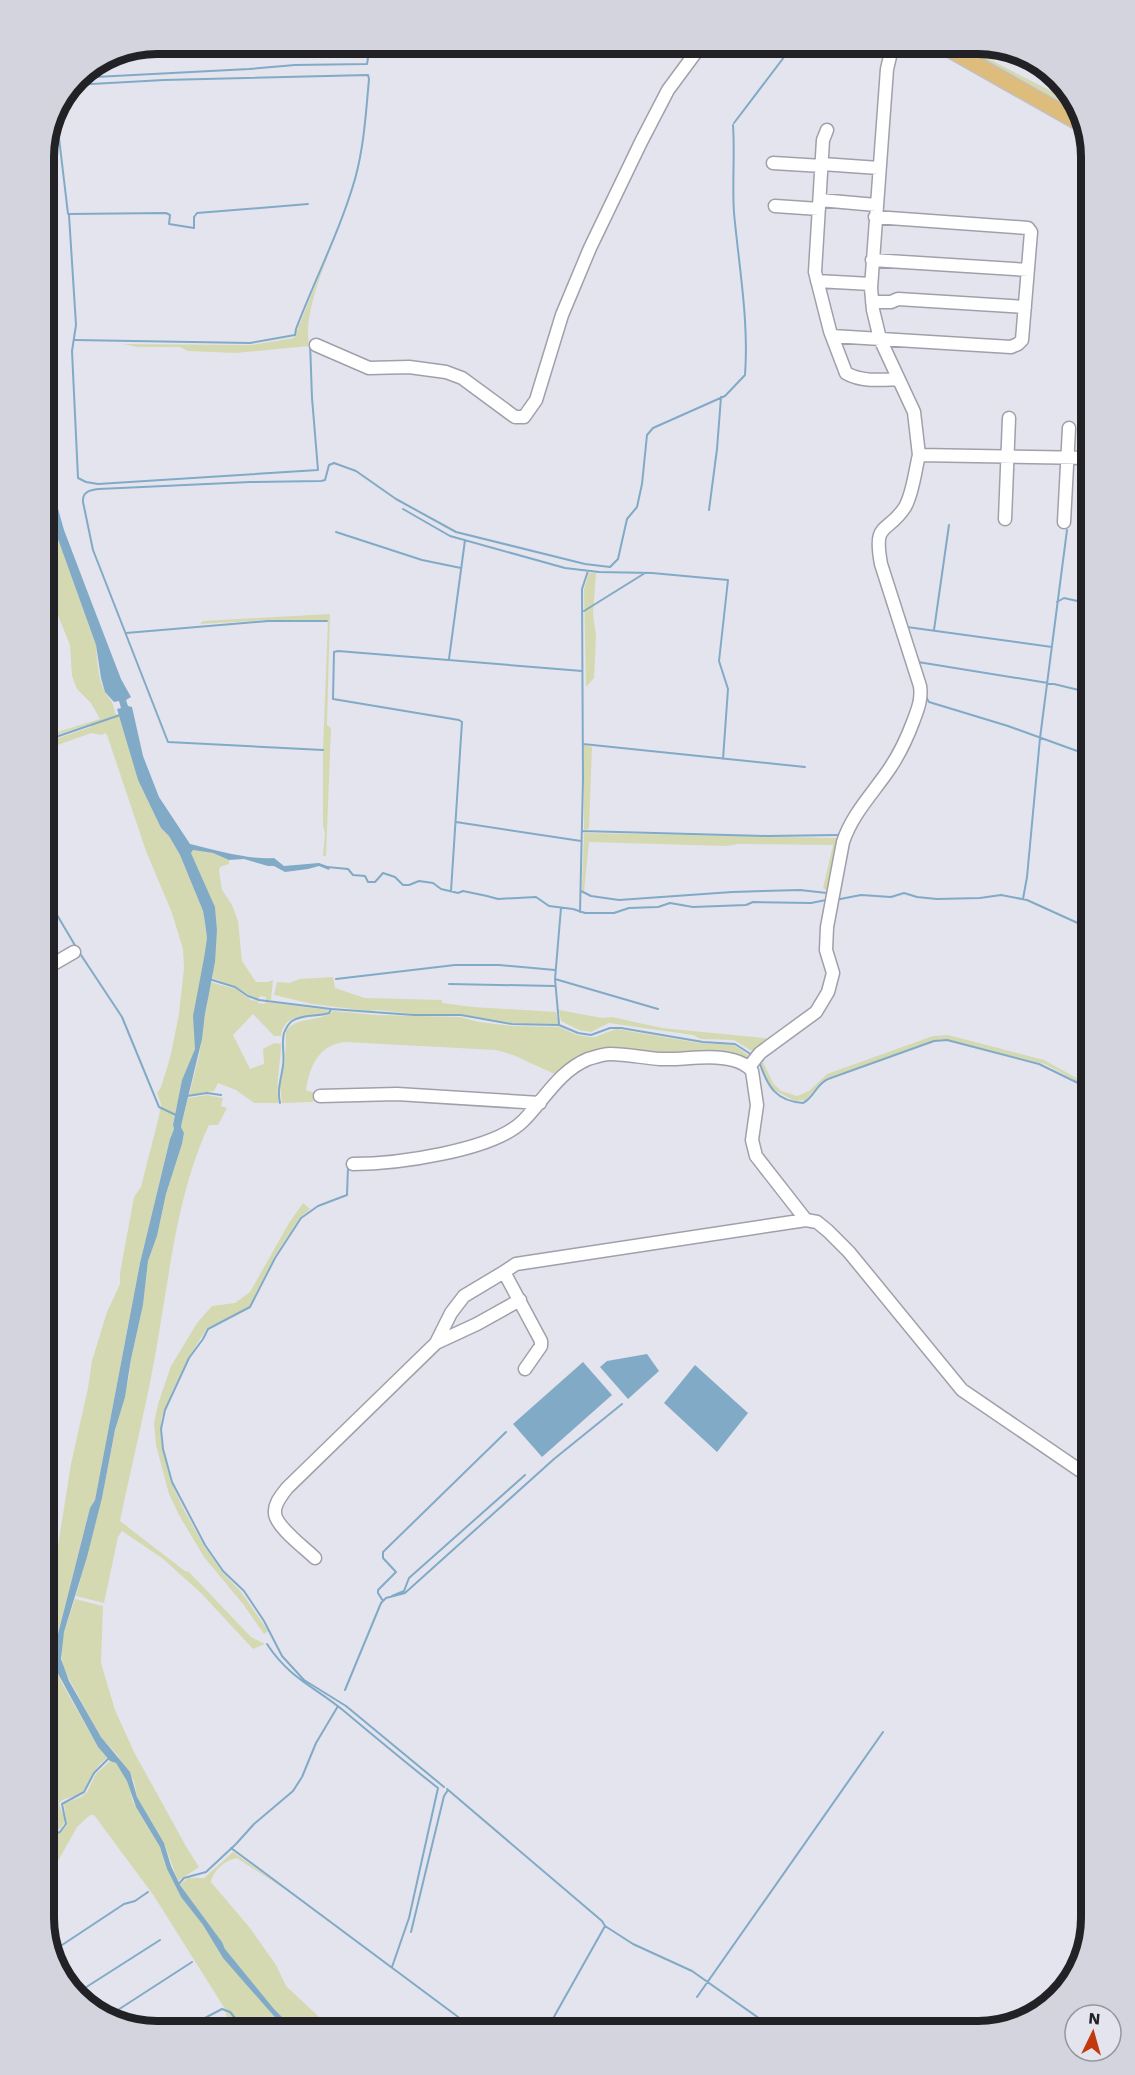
<svg xmlns="http://www.w3.org/2000/svg" width="1135" height="2075" viewBox="0 0 1135 2075" font-family="'Work Sans',sans-serif">
<style>
.green{fill:#d5d9b2}
.water{fill:#81aac7}
.lines{fill:none;stroke-linecap:round;stroke-linejoin:round}
.stream{stroke:#81aac7;stroke-width:2}
.minor-casing{stroke:#a0a0aa;stroke-width:15}
.major-casing{stroke:#c1c1c2;stroke-width:18}
.minor{stroke:#fff;stroke-width:12}
.major{stroke:#ddbc7c;stroke-width:15}
.rim{fill:none;stroke:#222226;stroke-width:8}
</style>
<rect width="100%" height="100%" fill="#e4e4ee"/>
<path class="green" d="M 954,44 L 960,44 L 1076,104 L 1084,117 Z
M 335,237 C 324,267 303,314 309,346 L 236,353 L 188,351 L 180,347 L 138,347 L 123,344 L 251,345 L 294,338 Z
M 44,488 L 54,528 L 96,645 C 97,659 98,679 105,692 C 111,701 113,701 115,713 L 120,717 L 138,780 L 161,828 L 169,836 L 180,855 L 203,911 L 207,938 L 195,1049 L 182,1081 L 173,1125 L 174,1129 L 170,1139 L 140,1263 L 95,1500 L 90,1508 L 58,1634 L 55,1661 L 51,1662 L 55,1665 L 62,1683 L 98,1747 L 107,1758 C 92,1768 91,1784 81,1793 C 74,1798 64,1797 59,1803 C 60,1809 63,1813 64,1818 C 66,1831 50,1831 44,1838 L 44,1621 L 54,1571 L 71,1464 L 88,1388 L 92,1361 L 107,1312 L 120,1284 L 120,1273 L 134,1197 L 141,1187 L 159,1116 L 161,1104 L 157,1093 L 161,1087 L 170,1058 L 179,1014 L 184,968 L 183,949 L 172,913 L 146,851 L 107,735 L 105,733 L 102,735 L 91,733 L 44,750 L 44,743 L 91,727 L 90,724 L 44,739 L 44,736 L 100,719 L 91,703 L 77,689 L 72,676 L 70,645 L 44,581 Z
M 589,573 L 596,573 L 593,614 L 596,636 L 594,678 L 586,687 L 584,589 Z
M 330,614 L 327,725 L 331,728 L 326,856 L 323,856 L 325,833 L 323,825 L 323,749 L 328,620 L 268,620 L 200,624 L 203,621 Z
M 584,745 L 592,747 L 589,829 L 584,830 Z
M 584,833 L 836,838 L 839,838 L 828,891 L 823,888 L 833,845 L 738,844 L 727,846 L 589,842 L 584,892 L 582,890 Z
M 193,850 L 213,853 L 229,860 L 229,864 L 220,867 L 219,871 L 222,890 L 232,905 L 238,921 L 242,961 L 256,982 L 268,982 L 273,980 L 271,1000 L 266,1000 L 266,997 L 260,996 L 259,999 L 249,995 L 235,986 L 212,978 L 217,930 L 215,907 L 191,853 Z
M 333,977 L 335,988 L 365,998 L 442,1000 L 442,1003 L 473,1007 L 556,1012 L 559,1024 L 512,1023 L 461,1014 L 414,1014 L 378,1010 L 369,1011 L 312,1004 L 274,995 L 277,982 L 289,983 L 300,979 Z
M 210,982 L 236,989 L 251,1000 L 258,1001 L 258,1003 L 265,1004 L 265,1002 L 329,1010 C 316,1023 285,1007 281,1036 L 274,1036 L 253,1014 L 233,1035 L 250,1069 L 264,1064 L 263,1049 L 274,1043 L 281,1044 C 281,1064 275,1083 279,1103 L 254,1103 L 236,1090 L 218,1083 L 214,1091 L 189,1095 L 199,1056 Z
M 559,1010 L 602,1018 L 612,1017 L 662,1028 L 765,1038 L 770,1040 L 755,1053 L 734,1040 L 701,1039 L 693,1035 L 609,1023 L 591,1032 L 579,1030 L 561,1021 Z
M 333,1011 L 376,1015 L 460,1017 L 479,1022 L 513,1026 L 559,1027 L 577,1035 L 590,1037 L 595,1037 L 616,1029 L 699,1043 L 734,1045 L 752,1058 L 749,1060 L 619,1053 L 559,1076 L 513,1055 L 496,1050 L 344,1042 C 318,1046 310,1066 306,1090 L 318,1094 L 318,1098 L 312,1102 L 282,1103 L 280,1086 L 285,1062 L 286,1031 C 298,1015 320,1023 333,1011 Z
M 796,1031 L 797,1035 L 769,1051 L 763,1062 L 773,1083 L 781,1091 L 797,1096 L 809,1091 L 827,1074 L 933,1036 L 948,1035 L 1044,1060 L 1091,1086 L 1091,1095 L 1080,1083 L 1045,1064 L 941,1039 L 827,1078 L 822,1081 L 806,1100 L 795,1101 L 772,1089 L 758,1059 L 767,1048 Z
M 207,1095 L 223,1098 L 221,1106 L 227,1108 L 218,1125 L 209,1125 C 179,1189 171,1263 159,1333 C 149,1396 133,1458 120,1521 L 185,1571 L 189,1572 L 251,1637 L 265,1644 L 253,1649 L 201,1593 L 162,1558 L 122,1531 L 118,1537 L 104,1603 L 76,1596 L 102,1498 L 115,1431 L 129,1377 L 131,1359 L 143,1305 L 148,1261 L 157,1236 L 166,1194 L 182,1144 L 184,1133 L 181,1127 L 188,1098 Z
M 303,1203 L 310,1209 L 300,1217 L 274,1257 L 249,1307 L 207,1328 L 189,1357 L 174,1387 L 161,1419 L 162,1448 L 171,1482 L 182,1506 L 204,1546 L 222,1572 L 242,1593 L 268,1631 L 264,1634 L 243,1604 L 204,1557 L 179,1515 L 169,1494 L 156,1445 L 154,1423 L 158,1404 L 171,1366 L 197,1323 L 212,1306 L 235,1303 L 250,1292 L 289,1223 Z
M 75,1599 L 103,1606 L 101,1663 L 115,1710 L 134,1752 L 187,1848 L 199,1867 L 178,1881 L 164,1843 L 137,1797 L 134,1781 L 118,1756 L 101,1737 L 63,1668 L 61,1649 L 64,1632 Z
M 110,1761 L 116,1763 L 128,1781 L 133,1802 L 160,1847 L 167,1869 L 181,1897 L 203,1925 L 223,1958 L 288,2031 L 231,2031 L 228,2025 L 225,2009 L 154,1896 L 94,1815 L 90,1815 L 77,1827 L 44,1886 C 44,1879 45,1842 48,1838 C 53,1832 60,1836 67,1825 L 64,1804 L 81,1797 L 87,1792 L 96,1774 Z
M 233,1852 L 289,1892 L 237,1858 C 225,1860 213,1871 211,1882 L 250,1928 L 276,1965 L 286,1986 L 334,2031 L 296,2031 L 274,2009 L 225,1949 L 222,1942 L 180,1885 L 188,1878 L 204,1878 Z"/>
<path class="water" d="M 44,221 L 47,244 L 47,324 L 52,406 L 52,479 L 55,498 L 64,530 L 91,601 L 121,679 L 131,697 L 126,700 L 128,706 L 132,707 L 143,756 L 159,797 L 190,844 C 214,850 250,860 274,858 L 284,866 L 319,863 L 330,867 L 329,870 L 319,866 L 308,869 L 285,872 L 274,866 L 268,866 L 244,859 L 229,860 L 213,853 L 193,850 L 191,853 L 215,907 L 217,930 L 215,962 L 205,1014 L 202,1039 L 182,1122 L 181,1127 L 184,1133 L 182,1144 L 166,1194 L 157,1236 L 148,1261 L 143,1305 L 131,1359 L 125,1397 L 115,1430 L 102,1498 L 87,1557 L 64,1632 L 61,1659 L 69,1681 L 101,1737 L 130,1772 L 137,1797 L 164,1843 L 171,1866 L 180,1885 L 222,1942 L 225,1949 L 274,2009 L 296,2031 L 287,2031 L 223,1958 L 203,1925 L 181,1897 L 167,1869 L 160,1847 L 136,1807 L 127,1781 L 116,1763 L 110,1761 L 98,1747 L 55,1668 L 58,1634 L 90,1508 L 95,1500 L 140,1263 L 170,1139 L 174,1129 L 173,1125 L 182,1080 L 195,1049 L 193,1016 L 204,958 L 207,938 L 205,923 L 203,911 L 180,855 L 169,836 L 161,828 L 138,780 L 117,709 L 121,708 L 119,701 L 114,702 L 105,692 L 101,678 L 96,645 L 54,528 L 44,487 L 46,402 L 44,375 Z
M 647,1354 L 659,1371 L 628,1399 L 600,1367 L 607,1361 Z
M 583,1362 L 612,1395 L 542,1457 L 513,1424 Z
M 695,1365 L 748,1413 L 717,1452 L 664,1403 Z"/>
<g class="lines">
<path class="stream" d="M 76,78 L 249,69 L 295,65 L 367,64 L 368,58 L 363,44
M 73,85 L 164,80 L 368,75 L 369,79 C 366,112 364,147 355,179 C 340,231 315,279 296,329 L 295,335 L 250,343 L 75,340
M 57,121 L 68,214 L 166,213 L 170,215 L 169,224 L 194,228 L 194,217 L 197,213 L 308,204
M 734,123 L 794,44
M 69,215 L 76,325 L 72,351 L 78,478 L 86,482 L 98,484 L 318,470 L 312,398 L 310,342
M 403,509 L 450,536 L 565,568 L 599,572 L 652,573 L 728,580 L 719,661 L 728,689 L 723,759
M 709,510 L 717,449 L 721,397
M 336,532 L 422,560 L 461,568
M 1057,602 L 1064,598 L 1091,604
M 584,611 L 645,573
M 907,627 L 1052,647
M 934,630 L 949,525
M 126,633 L 268,621 L 327,621
M 449,659 L 465,540
M 918,662 L 1054,684 L 1091,693
M 926,697 L 929,702 L 1008,726 L 1091,756
M 44,741 L 120,715
M 583,744 L 805,767
M 323,750 L 168,742 L 93,550 L 83,502 C 82,491 91,490 99,489 L 250,482 L 321,481 L 325,480 L 329,465 L 334,463 L 356,471 L 396,499 L 456,532 L 585,564 L 610,567 L 618,559 L 627,519 L 637,507 L 642,484 L 647,435 L 653,428 L 725,396 L 745,375 C 749,321 739,267 734,213 C 732,184 735,155 733,125
M 456,822 L 581,841
M 582,831 L 767,836 L 839,835
M 327,867 L 348,869 L 353,875 L 365,876 L 368,882 L 375,882 L 383,873 L 395,877 L 403,885 L 409,885 L 419,881 L 433,883 L 441,889 L 458,893 L 463,891 L 487,896 L 498,899 L 536,897 L 549,906 L 573,909 L 585,913 L 614,913 L 629,908 L 658,907 L 670,903 L 693,907 L 746,905 L 753,902 L 811,903 L 826,900
M 451,891 L 462,722 L 459,720 L 333,699 L 334,652 L 338,651 L 582,671
M 581,891 L 591,896 L 619,900 L 732,892 L 800,890 L 827,893 L 827,897
M 44,893 L 76,947
M 1023,899 L 1027,877 L 1040,738 L 1067,530
M 835,900 L 861,895 L 891,897 L 904,893 L 917,897 L 937,899 L 980,898 L 1001,895 L 1027,900 L 1091,929
M 580,912 L 583,779 L 582,589 L 588,571
M 79,952 L 122,1017 L 159,1107 L 178,1116
M 209,979 L 235,987 L 248,996 L 259,1000 L 331,1009 L 414,1015 L 461,1015 L 512,1024 L 559,1025 L 578,1033 L 591,1035 L 610,1028 L 621,1028 L 703,1042 L 735,1044 L 752,1055
M 336,979 L 455,965 L 499,965 L 555,970
M 555,979 L 658,1009
M 449,984 L 555,986
M 559,1024 L 555,979 L 561,908
M 760,1064 C 768,1087 776,1101 803,1103 C 814,1098 816,1084 828,1079 L 934,1041 L 947,1040 L 1039,1064 L 1080,1084 L 1091,1096
M 187,1096 L 207,1093 L 221,1095
M 280,1103 C 277,1089 281,1080 283,1066 C 285,1055 281,1043 284,1033 C 286,1028 288,1024 292,1021 C 303,1014 317,1017 329,1013 L 331,1009
M 348,1167 L 347,1195 L 318,1206 L 301,1218 L 275,1258 L 250,1307 L 208,1329 L 203,1339 L 189,1358 L 165,1410 L 161,1429 L 163,1449 L 172,1482 L 205,1545 L 223,1571 L 244,1591 L 264,1621 L 282,1656 L 304,1680 L 346,1706 L 444,1787
M 392,1596 L 404,1591 L 409,1578 L 525,1475
M 383,1601 L 378,1593 L 378,1590 L 396,1572 L 383,1558 L 383,1552 L 506,1432
M 267,1644 C 289,1678 315,1687 344,1711 C 375,1737 406,1763 438,1788 L 409,1918 L 392,1967
M 345,1690 L 381,1603 L 386,1598 L 405,1593 L 554,1459 L 622,1404
M 447,1789 L 602,1921 L 605,1926 L 546,2031
M 231,1848 L 477,2031
M 44,1861 L 45,1837 L 60,1832 L 66,1824 L 62,1804 L 84,1792 L 94,1773 L 109,1758
M 177,1886 L 184,1878 L 206,1872 L 236,1844 L 254,1824 L 293,1791 L 302,1777 L 316,1743 L 338,1706
M 605,1926 L 633,1944 L 692,1971 L 777,2031
M 411,1932 L 444,1796 L 448,1790
M 50,1953 L 124,1904 L 135,1901 L 148,1892
M 77,1993 L 160,1940
M 697,1997 L 883,1732
M 107,2017 L 192,1962
M 180,2031 L 222,2009 L 230,2012 L 246,2031
M 274,2031 L 282,2024"/>
<defs>
<path id="minor" d="M 893,44 L 887,69 L 871,288 L 873,310 L 880,339 L 914,412 L 919,455 L 1091,458
M 827,130 L 823,140 L 815,272 L 830,331 L 846,373 C 861,382 882,380 898,379
M 773,163 L 822,166
M 822,164 L 879,168
M 820,200 L 876,205
M 775,206 L 819,209
M 872,260 L 1028,270
M 817,281 L 871,284
M 872,302 L 891,302 L 898,299 L 1025,307
M 832,336 L 1011,347 L 1018,344 L 1022,340 L 1031,232 L 1028,228 L 875,217
M 316,345 L 369,368 L 409,367 L 446,372 L 462,378 L 515,417 L 524,417 L 536,400 L 562,315 L 590,248 L 641,142 L 668,90 L 702,44
M 1005,519 L 1009,418
M 1064,522 L 1069,428
M 44,956 L 55,963 L 74,952
M 749,1067 L 760,1053 L 816,1012 L 828,992 L 833,973 L 826,950 L 827,927 L 843,842 C 852,814 874,792 890,768 C 900,753 907,738 913,722 C 918,709 922,699 920,686 L 881,564 C 873,520 887,535 905,507 C 913,493 915,471 919,455
M 320,1096 L 397,1094 L 540,1103
M 353,1164 C 395,1164 493,1151 523,1121 C 544,1100 559,1071 588,1059 C 595,1057 603,1054 610,1054 C 627,1054 644,1058 660,1059 C 684,1060 709,1054 733,1060 C 741,1062 747,1065 752,1071 L 757,1105 L 752,1140 L 756,1156 L 806,1220
M 436,1343 L 451,1313 L 464,1296 L 504,1272
M 525,1369 L 541,1346 L 541,1341 L 504,1272 L 516,1264 L 806,1220 L 817,1222 L 828,1231 L 849,1252 L 962,1390 L 1091,1478
M 315,1558 C 306,1549 275,1526 275,1513 C 274,1503 282,1495 287,1488 L 436,1343 L 477,1324 L 520,1300"/>
<path id="major" d="M 940,44 L 1085,126"/>
</defs>
<use href="#minor" class="minor-casing"/>
<use href="#major" class="major-casing"/>
<use href="#minor" class="minor"/>
<use href="#major" class="major"/>
</g>
<path d="M0 0H1135V2075H0ZM157 54H978A103 103 0 0 1 1081 157V1918A103 103 0 0 1 978 2021H157A103 103 0 0 1 54 1918V157A103 103 0 0 1 157 54Z" fill="#d4d4de" fill-rule="evenodd"/>
<path class="rim" d="M157 54H978A103 103 0 0 1 1081 157V1918A103 103 0 0 1 978 2021H157A103 103 0 0 1 54 1918V157A103 103 0 0 1 157 54Z"/>
<g transform="translate(1093 2033) rotate(5)"><circle r="28" fill="#e4e4ee" stroke="#96969e" stroke-width="1.5"/>
<path d="M0-4.5L10 22L0 15L-10 22Z" fill="#c23a0b"/>
<text y="-9" font-size="16" font-weight="bold" text-anchor="middle" fill="#222226">N</text>
</g>
</svg>
